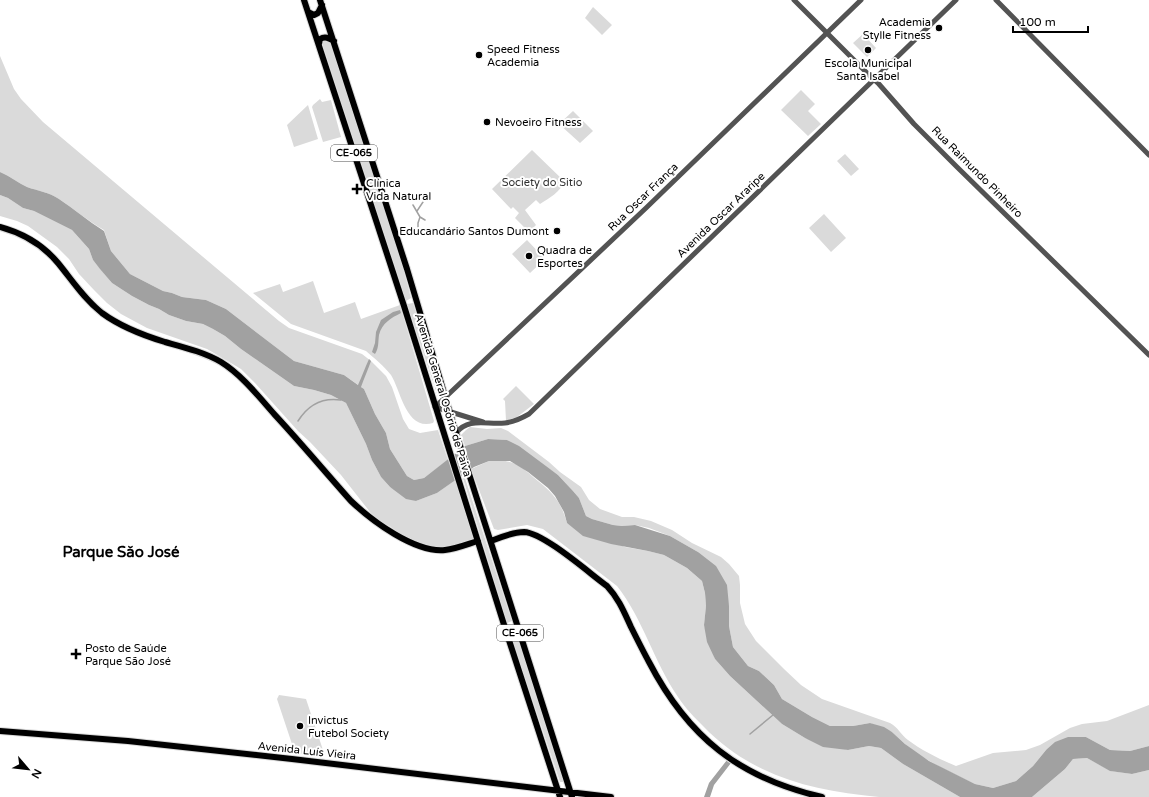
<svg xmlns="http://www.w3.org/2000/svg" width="1149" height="797" viewBox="0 0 1149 797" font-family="'Varela Round',sans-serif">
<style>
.green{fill:#dadada}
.water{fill:#a1a1a1}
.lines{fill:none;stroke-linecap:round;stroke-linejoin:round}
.stream{stroke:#a1a1a1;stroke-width:1.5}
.major-casing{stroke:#dbdbdb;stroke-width:8}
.minor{stroke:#535353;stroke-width:5}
.major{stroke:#000;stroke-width:6}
.poi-dot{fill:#000;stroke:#fff;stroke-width:1.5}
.labels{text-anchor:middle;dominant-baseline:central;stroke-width:4;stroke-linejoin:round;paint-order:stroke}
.shield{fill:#fff;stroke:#4c4c4c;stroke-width:1}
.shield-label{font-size:10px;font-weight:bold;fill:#000}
.poi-label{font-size:11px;fill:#000;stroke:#fff;text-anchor:start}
.street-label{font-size:11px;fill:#000;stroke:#fff}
.park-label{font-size:11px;fill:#313131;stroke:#fff}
.district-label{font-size:15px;font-weight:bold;fill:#000;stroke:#fff}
</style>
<rect width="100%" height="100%" fill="#fff"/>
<path class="green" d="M 593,7 L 612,25 L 602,35 L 585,18 Z
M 863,34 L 876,48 L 867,57 L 853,43 Z
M 323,40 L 330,41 L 401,260 L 411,298 L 406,301 L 322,43 Z
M 0,56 L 14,89 L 21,99 L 43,122 L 279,321 L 289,328 L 362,354 L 371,361 L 386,376 L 392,387 L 403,419 L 409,429 L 420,433 L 438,430 L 448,460 L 424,478 L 414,480 L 407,476 L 390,449 L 386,433 L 375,414 L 364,389 L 344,375 L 294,361 L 226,309 L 206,300 L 182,297 L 172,293 L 163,291 L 130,274 L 111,251 L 104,230 C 88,221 74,209 59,199 C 49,192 38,191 27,187 C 18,183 10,176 0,172 Z
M 801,90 L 815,104 L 808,111 L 821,124 L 808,136 L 781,110 Z
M 320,99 L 322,102 L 331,100 L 341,137 L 323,142 L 312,107 L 313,105 Z
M 308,105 L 318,139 L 294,147 L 287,125 Z
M 573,111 L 593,131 L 580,143 L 559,124 Z
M 532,150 L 564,181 C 561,192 549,198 540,204 L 536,200 L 525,210 L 536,225 L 529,232 L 515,218 L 519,213 L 513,207 L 511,209 L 492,189 Z
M 845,154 L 859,169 L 851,176 L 837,161 Z
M 0,195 L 8,198 L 23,208 L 34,211 L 72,230 L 89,249 L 93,260 L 112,283 L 132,296 L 149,305 L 159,309 L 169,315 L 186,321 L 203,324 L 213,329 L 225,336 L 241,349 L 294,386 L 314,390 L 331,395 L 346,403 L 366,444 L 372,460 L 381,477 L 390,487 L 416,501 L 437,493 L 455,480 L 474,541 L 450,547 L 429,547 L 401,535 L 391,527 L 379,521 L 370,512 L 341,475 L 310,442 L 298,431 L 255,383 L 241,369 L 207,349 L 147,328 L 121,314 L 107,303 L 94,290 L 79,274 L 69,259 L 57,247 L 28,226 L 17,221 L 0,216 Z
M 824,214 L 846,238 L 831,252 L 809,228 Z
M 527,240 L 545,259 L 530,273 L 512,254 Z
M 313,281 L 324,313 L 355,302 L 361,319 L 400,305 L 434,421 L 433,423 C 406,431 401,391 391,375 C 384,366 374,358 366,351 L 291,324 L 253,293 L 280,284 L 283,292 Z
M 413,303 L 440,394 L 438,397 L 407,304 Z
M 516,386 L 534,404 L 517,417 L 506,421 L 505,401 L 503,399 Z
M 470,427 L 487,429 L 501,428 L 508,431 L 549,462 L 560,472 L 581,487 L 589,500 L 600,509 L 622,517 L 634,517 L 651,521 L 672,530 L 692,543 L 721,557 L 729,564 L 739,576 L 740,585 L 740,603 L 745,624 L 756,641 L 784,669 L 801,685 L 822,699 L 890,723 C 898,727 901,735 908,740 C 921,750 941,760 956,766 L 993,753 L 1026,750 L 1040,745 L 1070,728 L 1082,724 L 1107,721 L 1149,705 L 1149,746 L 1130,751 L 1110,750 L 1086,737 L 1046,750 L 1033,766 L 1016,781 L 993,788 L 975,784 L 942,768 L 917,754 L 905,744 L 892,732 L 870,723 L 853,726 L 830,726 L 812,717 L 782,699 L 774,685 L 759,671 L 748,666 L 733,647 L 729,626 L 729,606 L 698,552 L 670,536 L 649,528 L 635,525 L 622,526 L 613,525 L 592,519 L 586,516 L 579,498 L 573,491 L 558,475 L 507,440 L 488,439 L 465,446 L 461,435 L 466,430 Z
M 498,460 C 519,462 522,468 538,481 C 554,494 561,502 567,523 L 625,547 L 648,551 L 664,555 L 687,568 L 702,581 L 705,593 L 706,606 L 704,625 L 715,659 L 730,676 L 782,724 L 805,738 L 848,750 L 869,746 L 881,748 L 903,764 L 960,797 C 934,797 906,797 879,797 C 811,791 752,776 704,727 C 695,718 685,708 678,697 C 654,662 643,619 617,586 L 543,529 L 527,525 L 498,530 L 494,529 L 471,469 L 489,461 Z
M 462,475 L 464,475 L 512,621 L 507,623 Z
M 514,625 L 564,782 L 560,782 L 508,627 Z
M 279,695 L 306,699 L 325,756 L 295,753 L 277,699 Z
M 1087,758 L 1111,771 L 1132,774 L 1149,770 L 1149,797 L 1032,797 L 1065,769 L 1073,759 Z"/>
<path class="water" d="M 0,172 C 10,176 18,183 27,187 C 38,191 49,192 59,199 C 74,209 88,221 104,231 L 111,251 L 130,274 L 163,291 L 172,293 L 182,297 L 206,300 L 226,309 L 294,361 L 344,375 L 358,385 C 362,376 365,368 369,359 L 371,361 C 368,370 364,378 361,387 L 364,389 L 375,414 L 386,433 L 390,449 L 407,476 L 414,480 L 424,478 L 465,446 L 488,439 L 507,440 L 519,446 L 558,475 L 573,491 L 579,498 L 586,516 L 592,519 L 613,525 L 622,526 L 635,525 L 670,536 L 698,552 L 716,566 L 727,585 L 729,606 L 729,626 L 733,647 L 748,666 L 759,671 L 774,685 L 782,699 L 812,717 L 830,726 L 853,726 L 870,723 L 884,727 L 892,732 L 905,744 L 929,761 L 975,784 L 993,788 L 1016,781 L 1033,766 L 1046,750 L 1055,742 L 1068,737 L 1086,737 L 1110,750 L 1130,751 L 1149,746 L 1149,770 L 1132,774 L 1110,771 L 1087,758 L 1073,759 L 1065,769 L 1032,797 L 960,797 L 903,764 L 881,748 L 869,746 L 848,750 L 823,747 L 805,738 L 782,724 L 730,676 L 715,659 L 707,642 L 704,625 L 706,606 L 705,593 L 702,581 L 687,568 L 664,555 L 648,551 L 611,544 L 583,536 L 567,523 L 564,512 L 555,496 L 548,488 L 528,472 L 510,461 L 489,461 L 474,467 L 437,493 L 416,501 L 406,499 L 390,487 L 381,477 L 372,460 L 366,444 L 346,403 L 331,395 L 314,390 L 294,386 L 241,349 L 225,336 L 213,329 L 203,324 L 186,321 L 169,315 L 159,309 L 149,305 L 132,296 L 112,283 L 100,269 L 93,260 L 89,249 L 72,230 L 34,211 L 23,208 L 8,198 L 0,195 Z
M 400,310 L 401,313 C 391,318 382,323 379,335 C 378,342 379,348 375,354 L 372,352 L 375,343 L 376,332 L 381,320 L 393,312 Z
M 727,760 L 731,763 L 714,785 L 710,797 L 704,797 L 709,783 Z"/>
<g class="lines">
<path class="stream" d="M 413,205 L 420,217
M 417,211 L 423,202
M 418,229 L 418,223 L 420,217 L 425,220
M 298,421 C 308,405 321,397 341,400
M 750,734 L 773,715"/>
<defs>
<path id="major" d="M 304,0 L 404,306 L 506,631 L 560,797
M 320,0 L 407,269 L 456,433 L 572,797
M 308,12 L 314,15 L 318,13 L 322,5
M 319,44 L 320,39 C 325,36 329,38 334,41
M 0,227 C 22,233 43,245 58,263 C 72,280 84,299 102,313 C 121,327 142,335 165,342 C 183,347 204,352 221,362 C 242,375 259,397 275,415 C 301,443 326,473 351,501 C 372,521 415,553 445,550 C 456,549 468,544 478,541
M 491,541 C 501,537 513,532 524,532 C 544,533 589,573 607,586 C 619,599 624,612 631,627 C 637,639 643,651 649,662 C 688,737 739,778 822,797
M 0,731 L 128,741 L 292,759 L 611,797"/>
</defs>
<use href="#major" class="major-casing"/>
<path class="minor" d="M 794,0 L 870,76 L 878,83 L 914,124 L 957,167 L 1149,355
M 996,0 L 1149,155
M 483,422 L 435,407 L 646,208 L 861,0
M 456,433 C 469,417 486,425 505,423 C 513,422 522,418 529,414 L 956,0"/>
<use href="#major" class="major"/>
</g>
<g class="poi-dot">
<circle cx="939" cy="28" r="4"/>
<circle cx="868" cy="50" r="4"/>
<circle cx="479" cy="55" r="4"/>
<circle cx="487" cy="122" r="4"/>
<path d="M355 183h4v4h4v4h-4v4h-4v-4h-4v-4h4z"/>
<circle cx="557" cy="231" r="4"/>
<circle cx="529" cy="256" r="4"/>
<path d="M74 648h4v4h4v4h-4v4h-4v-4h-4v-4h4z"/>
<circle cx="300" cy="726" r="4"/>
</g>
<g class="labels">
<g class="shield">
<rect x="331" y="145" width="46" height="16" rx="3"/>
<rect x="497" y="625" width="46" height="16" rx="3"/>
</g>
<g class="shield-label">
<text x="354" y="153">CE-065</text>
<text x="520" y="633">CE-065</text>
</g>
<g class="poi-label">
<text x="931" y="22" text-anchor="end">Academia<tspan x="931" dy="13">Stylle Fitness</tspan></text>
<text x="487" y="49">Speed Fitness<tspan x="487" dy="13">Academia</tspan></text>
<text x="868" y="63" text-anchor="middle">Escola Municipal<tspan x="868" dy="13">Santa Isabel</tspan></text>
<text x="495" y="122">Nevoeiro Fitness</text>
<text x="366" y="183">Clínica<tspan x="366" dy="13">Vida Natural</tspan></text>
<text x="549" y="231" text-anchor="end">Educandário Santos Dumont</text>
<text x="537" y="250">Quadra de<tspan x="537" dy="13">Esportes</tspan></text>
<text x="85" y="648">Posto de Saúde<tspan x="85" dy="13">Parque São José</tspan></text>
<text x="308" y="720">Invictus<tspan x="308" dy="13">Futebol Society</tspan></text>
</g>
<g class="street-label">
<text transform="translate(977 172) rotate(45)">Rua Raimundo Pinheiro</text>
<text transform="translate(643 197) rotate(-44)">Rua Oscar França</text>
<text transform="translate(721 215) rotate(-44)">Avenida Oscar Araripe</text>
<text transform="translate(443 395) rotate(73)">Avenida General Osório de Paiva</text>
<text transform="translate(307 751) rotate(6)">Avenida Luís Vieira</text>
</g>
<g class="park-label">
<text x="542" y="182">Society do Sitio</text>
</g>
<g class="district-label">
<text x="121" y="552">Parque Săo José</text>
</g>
</g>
<g transform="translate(28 769) rotate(118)" stroke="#ffffff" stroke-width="3" paint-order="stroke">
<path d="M0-3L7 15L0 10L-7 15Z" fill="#000000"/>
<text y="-6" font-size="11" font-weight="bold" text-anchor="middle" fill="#000000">N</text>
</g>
<path d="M1013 26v6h75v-6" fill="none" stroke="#000000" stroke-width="2"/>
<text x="1019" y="26" font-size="12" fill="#000000" stroke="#ffffff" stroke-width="3" paint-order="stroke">100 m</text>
</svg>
